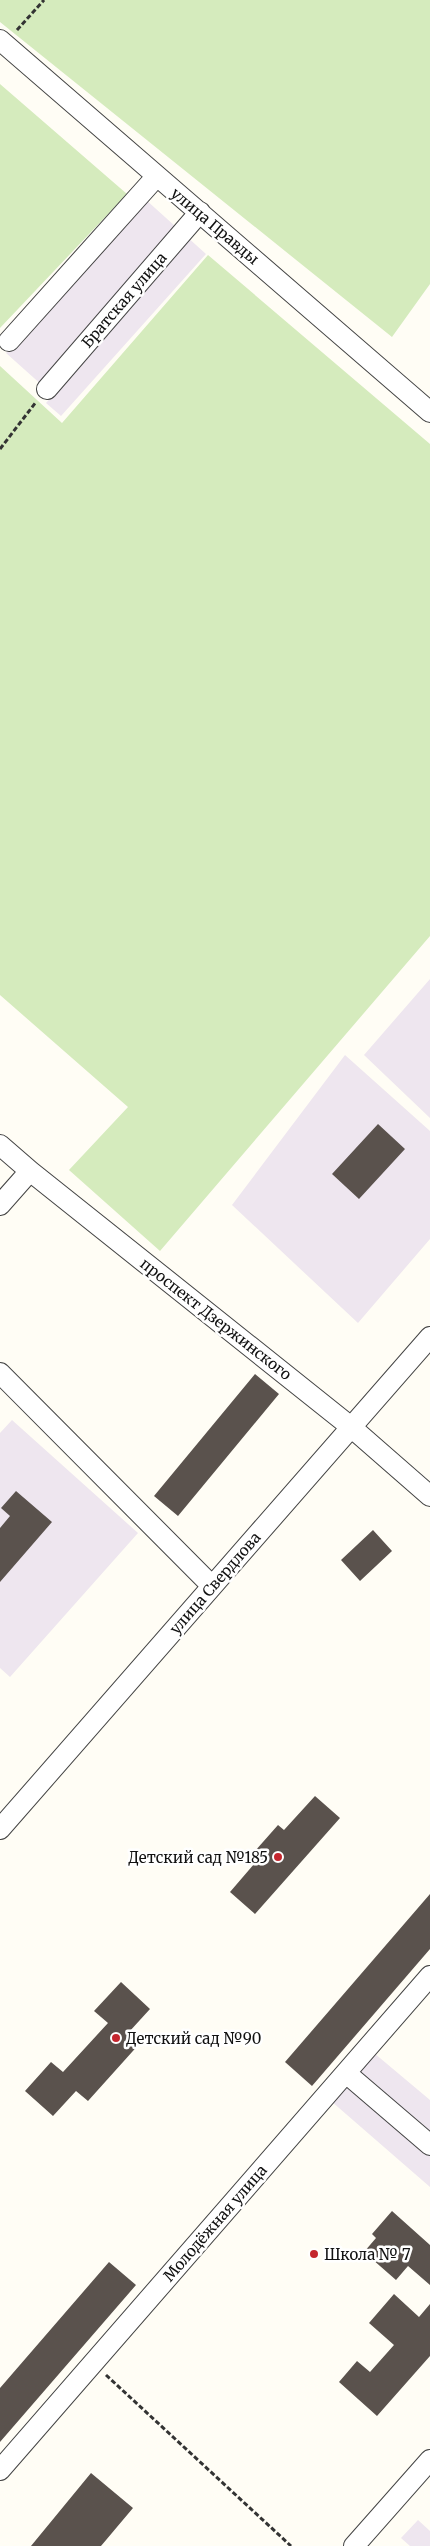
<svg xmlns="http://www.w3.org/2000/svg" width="430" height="2546" viewBox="0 0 430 2546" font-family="Merriweather,serif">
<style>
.industrial{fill:#eee6ef}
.green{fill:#d5ebbd}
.building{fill:#5a524d}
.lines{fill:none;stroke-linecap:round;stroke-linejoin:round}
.minor-casing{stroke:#444;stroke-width:22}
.path{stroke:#333;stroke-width:3;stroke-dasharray:5 2.5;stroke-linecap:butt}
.minor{stroke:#fff;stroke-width:20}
.poi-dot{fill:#c4262e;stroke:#fff;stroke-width:2}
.labels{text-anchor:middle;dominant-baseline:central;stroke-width:5;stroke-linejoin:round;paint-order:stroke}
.street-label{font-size:15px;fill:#111;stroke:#fff}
.poi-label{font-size:15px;fill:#111;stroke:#fff;text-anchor:start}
</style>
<rect width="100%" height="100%" fill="#fffdf5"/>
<path class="industrial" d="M 145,199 L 206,254 L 61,416 L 46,403 L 53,395 L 6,353 Z
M 430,979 L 430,1118 L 364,1055 Z
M 345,1055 L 430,1131 L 430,1239 L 358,1323 L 232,1205 Z
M 12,1420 L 138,1533 L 10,1677 L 0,1668 L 0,1433 Z
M 374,2053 L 430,2100 L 430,2187 L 331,2101 Z
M 418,2520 L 430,2531 L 430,2546 L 410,2546 L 401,2538 Z"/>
<path class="green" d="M 0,0 L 430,0 L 430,284 L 392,337 L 0,22 Z
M 0,84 L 127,194 L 0,328 Z
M 208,255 L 430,444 L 430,936 L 160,1251 L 69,1170 L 128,1107 L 0,995 L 0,366 L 62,423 Z"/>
<path class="building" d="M 378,1124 L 405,1149 L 359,1199 L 332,1174 Z
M 255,1374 L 279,1394 L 178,1516 L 154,1496 Z
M 16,1491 L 52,1522 L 0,1582 L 0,1528 L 10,1516 L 1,1508 Z
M 373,1530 L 392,1551 L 360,1581 L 341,1560 Z
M 315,1796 L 340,1818 L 255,1914 L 230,1892 L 261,1856 L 255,1851 L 278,1825 L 284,1830 Z
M 430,1894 L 430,1949 L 312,2086 L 285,2062 Z
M 121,1982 L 150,2009 L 129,2032 L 141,2042 L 88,2101 L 76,2091 L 53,2116 L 25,2091 L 51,2062 L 63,2072 L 108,2023 L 94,2011 Z
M 392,2211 L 430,2245 L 430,2285 L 408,2266 L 396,2280 L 364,2252 L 376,2238 L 372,2234 Z
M 109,2262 L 136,2285 L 0,2442 L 0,2388 Z
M 394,2294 L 419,2317 L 430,2304 L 430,2356 L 377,2416 L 339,2382 L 357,2361 L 370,2372 L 394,2345 L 369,2323 Z
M 91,2473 L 133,2508 L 101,2546 L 31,2546 Z"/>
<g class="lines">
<defs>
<path id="minor" d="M 0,40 L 430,412
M 9,341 L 156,177
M 47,389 L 200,212
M 0,1145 L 30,1171 L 351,1427 L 430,1496
M 0,1205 L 30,1171
M 0,1373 L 212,1586
M 0,1829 L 430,1337
M 346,2073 L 430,2145
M 0,2470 L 430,1976
M 354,2546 L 430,2460"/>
</defs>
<use href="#minor" class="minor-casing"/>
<path class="path" d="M 17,30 L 44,0
M 0,449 L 36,402
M 106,2375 L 291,2546"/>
<use href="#minor" class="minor"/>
</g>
<g class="poi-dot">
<circle cx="278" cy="1857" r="5"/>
<circle cx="116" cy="2038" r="5"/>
<circle cx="314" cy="2254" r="5"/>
</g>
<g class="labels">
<g class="street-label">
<text transform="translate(215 226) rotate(40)">улица Правды</text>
<text transform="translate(124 300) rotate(-49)">Братская улица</text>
<text transform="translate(216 1319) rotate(38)">проспект Дзержинского</text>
<text transform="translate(215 1583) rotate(-49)">улица Свердлова</text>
<text transform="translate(215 2223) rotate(-49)">Молодёжная улица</text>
</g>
<g class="poi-label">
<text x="268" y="1857" text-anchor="end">Детский сад №185</text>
<text x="126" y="2038">Детский сад №90</text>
<text x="324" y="2254">Школа № 7</text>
</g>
</g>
</svg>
